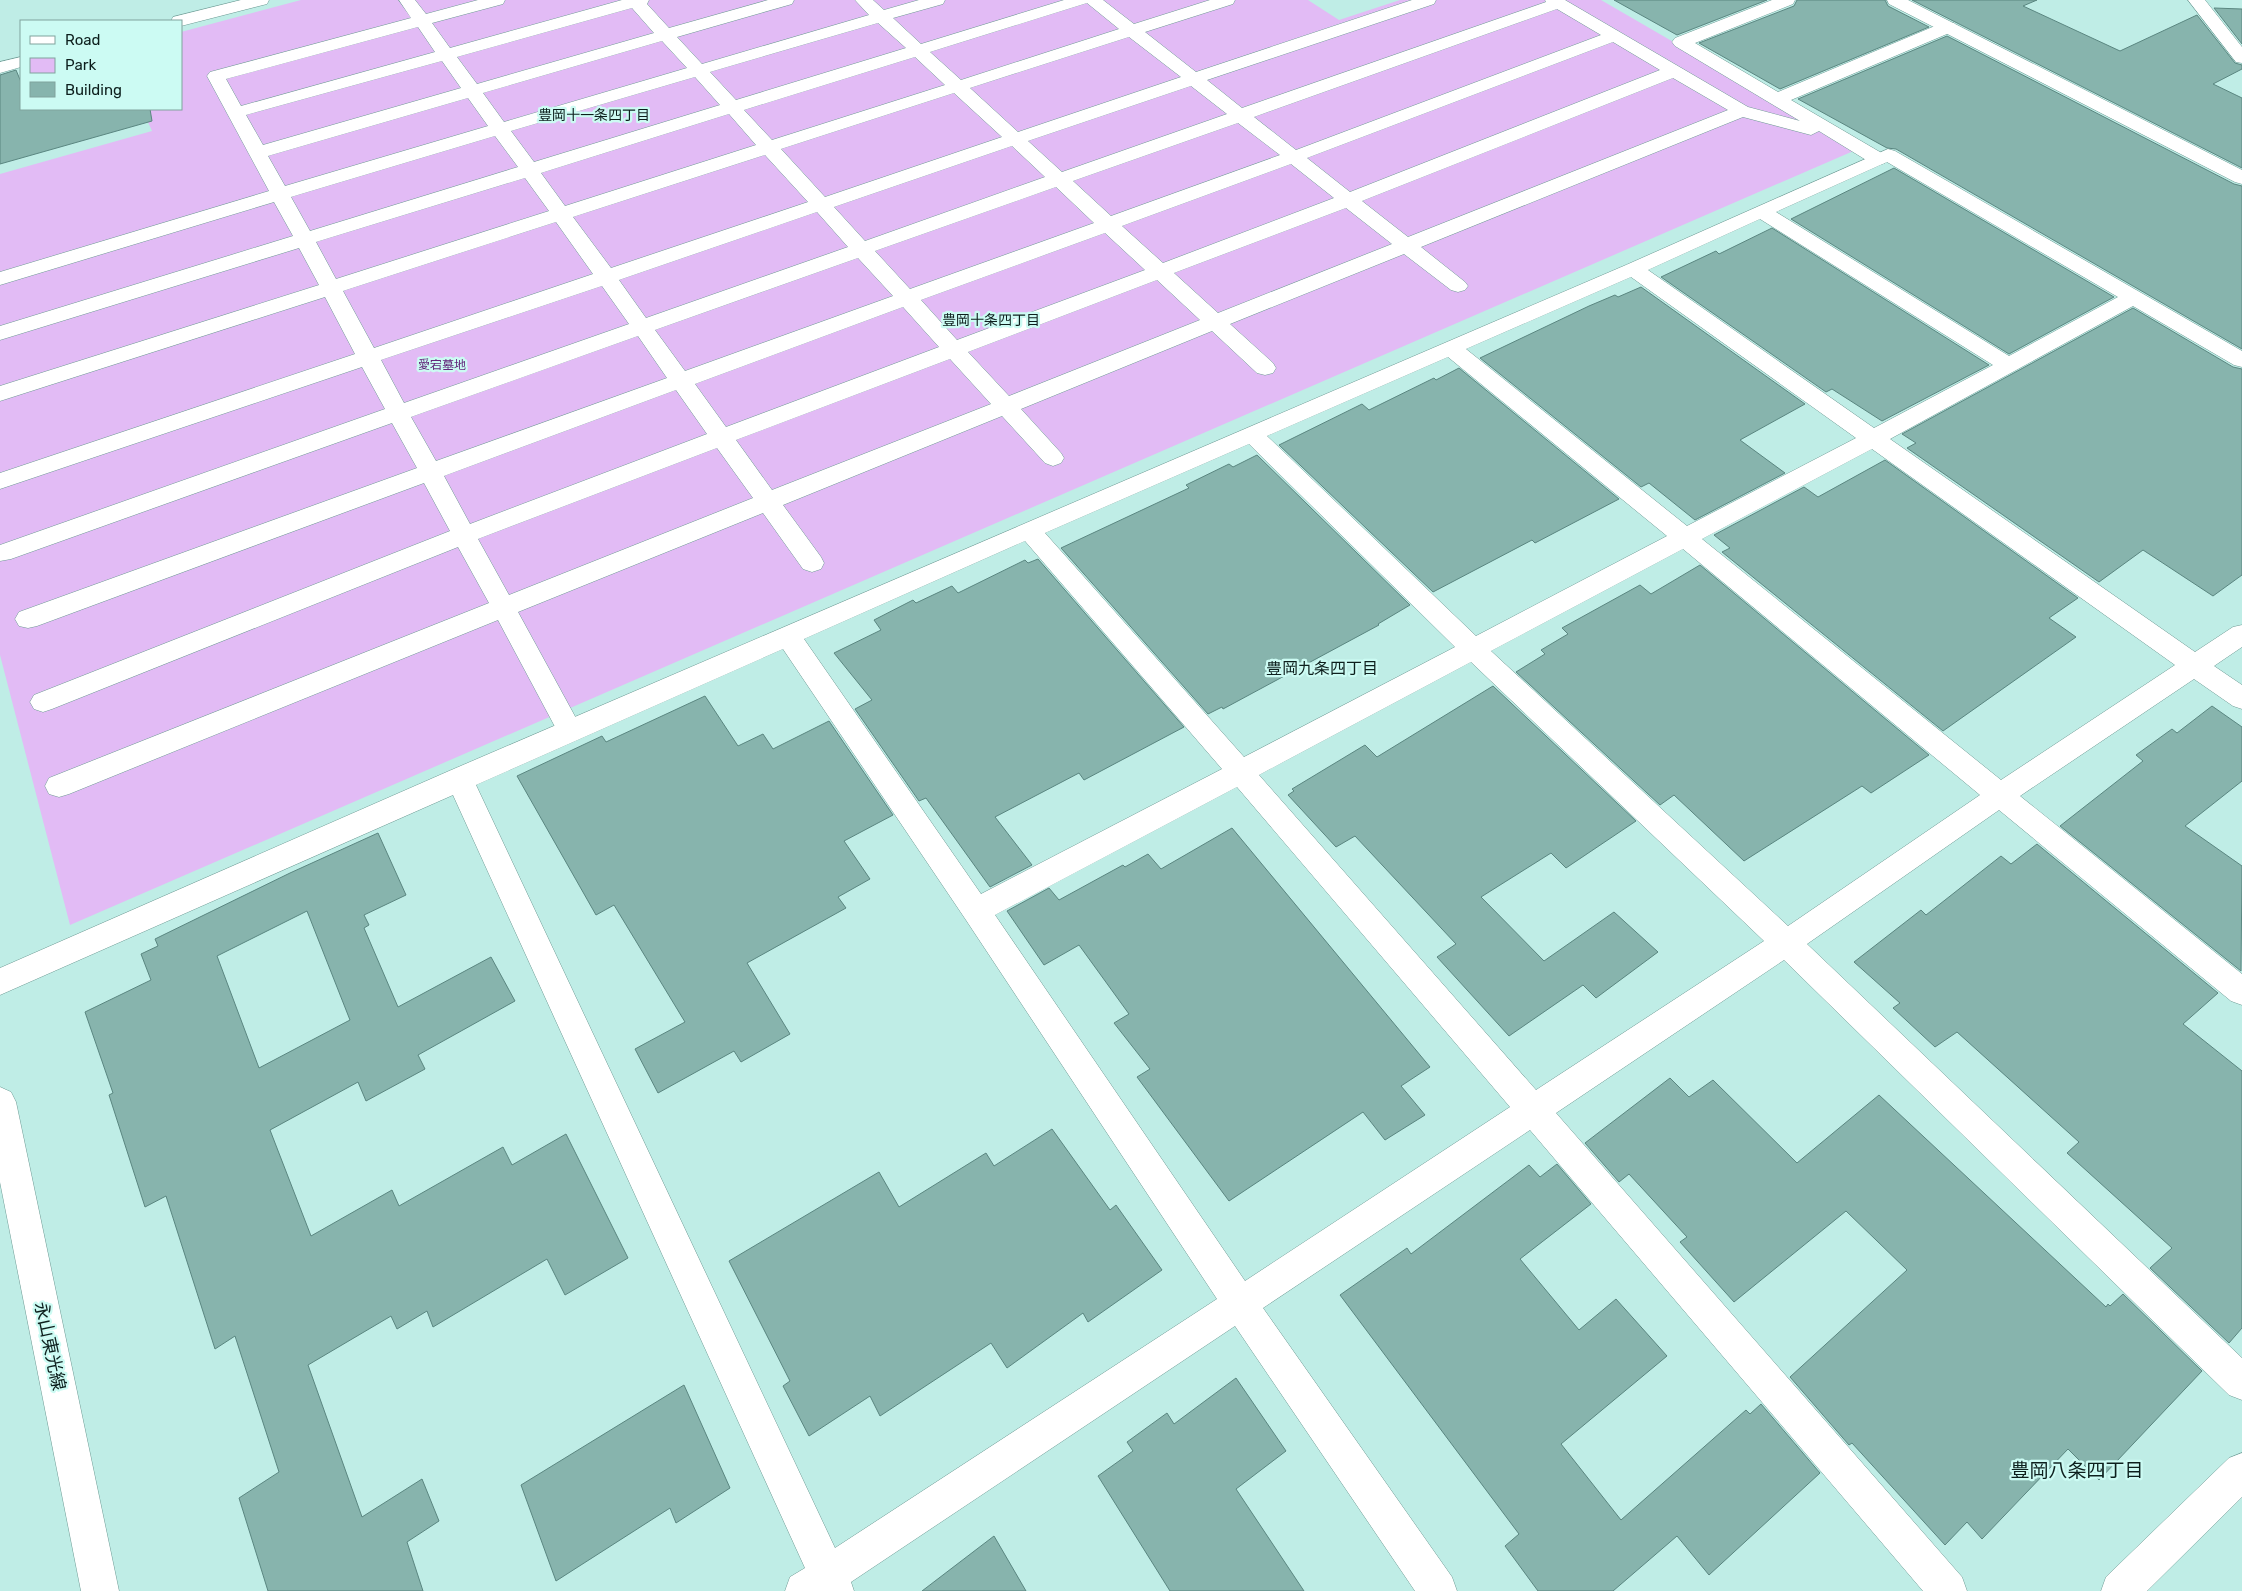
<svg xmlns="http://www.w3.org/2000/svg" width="2242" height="1591" viewBox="0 0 2242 1591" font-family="Rubik,'Noto Sans JP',sans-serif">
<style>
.green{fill:#e2bbf5}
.building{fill:#87b4ad;stroke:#5a8680;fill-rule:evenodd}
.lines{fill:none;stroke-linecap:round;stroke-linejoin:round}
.service-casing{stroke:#6e9a94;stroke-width:1}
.minor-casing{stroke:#6e9a94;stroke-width:1}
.tertiary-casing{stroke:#6e9a94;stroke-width:1}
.service{fill:#fff;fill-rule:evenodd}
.minor{fill:#fff;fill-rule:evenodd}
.tertiary{fill:#fff;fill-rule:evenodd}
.labels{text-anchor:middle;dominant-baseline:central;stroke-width:4.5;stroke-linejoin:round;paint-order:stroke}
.far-park-label{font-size:12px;fill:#62247a;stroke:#ccfbf3}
.far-neighbourhood-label{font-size:14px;fill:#0d1f1d;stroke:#ccfbf3}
.neighbourhood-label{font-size:16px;fill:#0d1f1d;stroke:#ccfbf3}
.near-street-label{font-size:18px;fill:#0d1f1d;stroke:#ccfbf3}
.near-neighbourhood-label{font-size:19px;fill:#0d1f1d;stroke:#ccfbf3}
</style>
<rect width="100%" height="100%" fill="#bfede6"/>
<path class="green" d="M 301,0 L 1308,0 L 1339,20 L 1400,0 L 1601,0 L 1858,149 L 70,925 L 0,655 L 0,174 L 152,131 L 142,109 L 181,109 L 181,32 Z"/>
<path class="building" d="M 1614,0 L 1767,0 L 1677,35 Z
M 1797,0 L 1885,0 L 1888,6 L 1929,27 L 1780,89 L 1699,43 L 1794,6 Z
M 1912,0 L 2037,0 L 2023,6 L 2120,51 L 2197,15 L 2235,63 L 2242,65 L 2242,69 L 2213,84 L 2242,98 L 2242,168 Z
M 2214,8 L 2242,9 L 2242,44 Z
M 1947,36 L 2234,184 L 2242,186 L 2242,349 L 1896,149 L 1887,148 L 1798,99 Z
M 16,70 L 21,82 L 21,109 L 150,109 L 152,121 L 0,164 L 0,75 Z
M 1894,168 L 2114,297 L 2009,354 L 1791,219 Z
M 1772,228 L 1989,365 L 1882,421 L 1832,389 L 1826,392 L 1661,277 L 1716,251 L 1719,254 Z
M 1641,287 L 1805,404 L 1740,440 L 1785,473 L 1695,520 L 1649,483 L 1641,487 L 1480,358 L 1589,306 L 1615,295 L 1618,297 Z
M 2133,308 L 2233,367 L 2242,369 L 2242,575 L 2213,596 L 2143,550 L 2099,582 L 1907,448 L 1916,443 L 1902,434 Z
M 1459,368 L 1619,499 L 1535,543 L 1532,540 L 1433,592 L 1279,445 L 1362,404 L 1369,410 L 1434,378 L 1436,380 Z
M 1257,455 L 1410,605 L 1378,624 L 1379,625 L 1223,709 L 1222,707 L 1208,714 L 1061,548 L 1189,488 L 1186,485 L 1229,464 L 1233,467 Z
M 1885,460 L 2078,598 L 2049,618 L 2076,637 L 1943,731 L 1722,552 L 1730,548 L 1714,535 L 1804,487 L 1818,497 Z
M 1038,559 L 1184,727 L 1084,780 L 1079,773 L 995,817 L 1032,865 L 990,887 L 926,798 L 919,801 L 855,709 L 872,700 L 834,653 L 881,630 L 874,620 L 913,600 L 916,603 L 952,586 L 958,593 L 1025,560 L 1028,563 Z
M 1700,565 L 1929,755 L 1871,793 L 1862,786 L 1744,861 L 1674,795 L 1660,805 L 1516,672 L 1545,654 L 1541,650 L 1568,634 L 1562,628 L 1640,585 L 1651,594 Z
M 1493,686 L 1636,821 L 1566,868 L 1551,853 L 1481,897 L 1544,961 L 1614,912 L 1658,952 L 1596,998 L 1583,985 L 1509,1036 L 1437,957 L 1456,944 L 1355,836 L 1336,847 L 1288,795 L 1294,791 L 1292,789 L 1365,745 L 1377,757 Z
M 705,696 L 738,746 L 763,734 L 773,749 L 829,721 L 893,815 L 844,841 L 870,879 L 838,897 L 846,908 L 747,963 L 790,1034 L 741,1062 L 734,1051 L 658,1093 L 635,1049 L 685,1022 L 614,905 L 596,915 L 517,776 L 602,736 L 606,742 Z
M 2212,706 L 2242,727 L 2242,781 L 2185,826 L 2242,866 L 2241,971 L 2060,826 L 2143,761 L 2136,755 L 2172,729 L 2177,733 Z
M 1232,828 L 1430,1067 L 1401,1086 L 1425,1115 L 1385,1140 L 1363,1112 L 1229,1201 L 1137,1077 L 1150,1069 L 1114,1023 L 1129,1014 L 1079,945 L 1044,965 L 1007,911 L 1049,888 L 1059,900 L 1123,865 L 1125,867 L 1148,854 L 1161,869 Z
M 378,833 L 406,895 L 364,915 L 369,925 L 364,928 L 398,1007 L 491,957 L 515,1001 L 418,1055 L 425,1069 L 366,1101 L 358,1082 L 270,1130 L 311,1236 L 392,1190 L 399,1206 L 503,1147 L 512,1165 L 566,1134 L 628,1258 L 565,1295 L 547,1259 L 433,1327 L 427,1311 L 397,1329 L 391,1316 L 308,1365 L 362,1517 L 422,1479 L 439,1521 L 407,1542 L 423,1591 L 268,1591 L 239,1498 L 279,1472 L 235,1336 L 215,1349 L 166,1196 L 145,1207 L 109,1095 L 113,1093 L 85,1012 L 151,980 L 141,954 L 158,946 L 155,939 L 290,873 ZM 307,911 L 350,1020 L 259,1068 L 217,956 Z
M 2037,844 L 2218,993 L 2183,1024 L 2242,1071 L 2242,1328 L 2229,1343 L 2150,1268 L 2172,1248 L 2067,1153 L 2079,1142 L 1957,1032 L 1935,1047 L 1893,1008 L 1900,1003 L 1854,962 L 1921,910 L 1926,915 L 2001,856 L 2011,864 Z
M 1670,1078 L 1689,1097 L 1713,1080 L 1797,1163 L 1879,1095 L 2106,1307 L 2108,1304 L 2110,1306 L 2123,1294 L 2202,1371 L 2099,1480 L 2068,1449 L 1982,1539 L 1967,1522 L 1945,1545 L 1852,1443 L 1849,1445 L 1790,1377 L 1907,1270 L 1846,1211 L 1734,1302 L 1680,1242 L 1687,1237 L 1629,1174 L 1619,1182 L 1585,1143 Z
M 1052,1129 L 1110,1210 L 1116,1205 L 1162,1270 L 1088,1322 L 1083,1313 L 1007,1368 L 991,1343 L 880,1416 L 870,1396 L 809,1436 L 783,1386 L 790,1381 L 729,1261 L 879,1172 L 899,1207 L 986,1153 L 994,1166 Z
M 1557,1164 L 1591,1204 L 1520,1259 L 1579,1330 L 1616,1299 L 1667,1356 L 1561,1444 L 1621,1520 L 1746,1410 L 1750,1414 L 1761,1404 L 1820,1473 L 1709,1575 L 1677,1536 L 1613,1591 L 1538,1591 L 1505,1546 L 1519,1534 L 1340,1295 L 1407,1248 L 1411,1254 L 1529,1165 L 1540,1177 Z
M 1236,1378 L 1286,1451 L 1236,1489 L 1304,1591 L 1170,1591 L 1098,1476 L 1133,1451 L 1127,1442 L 1167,1413 L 1174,1424 Z
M 684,1385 L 730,1488 L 676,1523 L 670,1508 L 556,1581 L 521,1485 Z
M 994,1536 L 1026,1591 L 922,1591 Z"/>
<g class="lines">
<defs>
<path id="service" d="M 399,0 L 415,0 L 426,14 L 478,0 L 505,0 L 503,4 L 432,23 L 450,48 L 622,0 L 649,0 L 647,4 L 669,28 L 768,0 L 794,0 L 792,4 L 677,37 L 702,64 L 869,15 L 855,0 L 873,0 L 884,10 L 919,0 L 945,0 L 943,4 L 893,18 L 921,44 L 1064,0 L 1103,0 L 1134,24 L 1210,0 L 1235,0 L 1233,4 L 1145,32 L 1196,72 L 1412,0 L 1436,0 L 1434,4 L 1207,80 L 1242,108 L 1546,2 L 1545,0 L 1565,0 L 1748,107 L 1800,121 L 1675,46 L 1672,42 L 1675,38 L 1772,0 L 1795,0 L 1793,4 L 1695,43 L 1778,92 L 1942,23 L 1954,23 L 1957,27 L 1954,31 L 1791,100 L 1885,155 L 1887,159 L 1885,163 L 1878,165 L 1871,163 L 1819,131 L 1811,135 L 1743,117 L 1421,247 L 1465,282 L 1468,286 L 1465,290 L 1458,292 L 1451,290 L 1404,254 L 1230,324 L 1273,363 L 1276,368 L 1273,373 L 1265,375 L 1257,373 L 1212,331 L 1021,409 L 1061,453 L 1064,458 L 1061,463 L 1053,466 L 1045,463 L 1002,416 L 783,505 L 821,557 L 824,563 L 821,569 L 812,572 L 803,569 L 763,513 L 518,612 L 583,731 L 579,738 L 570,741 L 561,738 L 498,620 L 69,794 L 59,797 L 49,794 L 45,786 L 49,778 L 489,603 L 458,547 L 52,709 L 43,712 L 34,709 L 30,702 L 34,695 L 450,531 L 424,483 L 37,626 L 28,628 L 19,626 L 15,619 L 19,612 L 417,468 L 392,423 L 11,559 L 0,561 L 0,545 L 385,409 L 362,367 L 0,489 L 0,473 L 355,354 L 325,297 L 0,401 L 0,386 L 319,285 L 299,248 L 0,340 L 0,326 L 293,236 L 274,202 L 0,285 L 0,272 L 269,191 L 207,76 L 210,72 L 411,18 ZM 1087,3 L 1119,29 L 961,80 L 930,52 ZM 632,8 L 654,33 L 477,84 L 457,57 ZM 1557,9 L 1601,35 L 1296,150 L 1254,117 ZM 878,23 L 906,48 L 736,100 L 710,72 ZM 418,27 L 435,52 L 241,106 L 226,79 ZM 1129,37 L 1181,77 L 1018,132 L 970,88 ZM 662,41 L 687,68 L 504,122 L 483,93 ZM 1613,42 L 1660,70 L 1350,192 L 1307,158 ZM 915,57 L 945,85 L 772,140 L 744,110 ZM 442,61 L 461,88 L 263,145 L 246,115 ZM 695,77 L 720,105 L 534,162 L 511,131 ZM 1673,78 L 1728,110 L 1408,237 L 1362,201 ZM 1191,86 L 1227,114 L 1062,172 L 1028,141 ZM 954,93 L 1002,137 L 825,197 L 781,149 ZM 468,98 L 488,126 L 285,186 L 268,156 ZM 729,114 L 756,145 L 565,206 L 541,173 ZM 1238,123 L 1280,155 L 1111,216 L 1073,181 ZM 495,136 L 518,167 L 310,231 L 291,197 ZM 1012,146 L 1045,177 L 865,241 L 834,207 ZM 765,155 L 808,202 L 611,268 L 573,217 ZM 1291,164 L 1334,198 L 1163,263 L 1122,226 ZM 525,178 L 549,211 L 336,279 L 316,242 ZM 1056,187 L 1094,223 L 910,289 L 875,251 ZM 1346,208 L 1392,244 L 1218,313 L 1174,273 ZM 817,212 L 848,247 L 646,318 L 619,280 ZM 556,222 L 593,274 L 374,348 L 343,291 ZM 1105,233 L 1145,270 L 957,340 L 921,300 ZM 858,258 L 893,296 L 685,371 L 655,330 ZM 1157,280 L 1200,320 L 1009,396 L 968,352 ZM 602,286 L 629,324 L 404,403 L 381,360 ZM 903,307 L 939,347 L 726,427 L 695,384 ZM 638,336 L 667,378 L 436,461 L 411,417 ZM 950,359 L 991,404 L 772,490 L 736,440 ZM 676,390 L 707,434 L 470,524 L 444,476 ZM 717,448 L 753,498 L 509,595 L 478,539 Z"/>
<path id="minor" d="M 241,0 L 269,0 L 267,4 L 181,26 L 181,21 L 171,21 L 173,17 Z
M 1887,0 L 1908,0 L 2242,170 L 2242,184 L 2235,182 L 1889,4 Z
M 2188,0 L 2205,0 L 2242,47 L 2242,63 L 2236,62 Z
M 21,57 L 21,67 L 0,73 L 0,62 Z
M 1888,149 L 1895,151 L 2242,351 L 2242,367 L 2234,365 L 2133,306 L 1890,439 L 2195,652 L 2233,627 L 2242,625 L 2242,647 L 2214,666 L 2242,685 L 2242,709 L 2233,706 L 2194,679 L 2020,796 L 2242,974 L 2242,1005 L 2231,1001 L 1999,810 L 1807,944 L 2242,1358 L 2242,1400 L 2229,1395 L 1784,960 L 1556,1113 L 1962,1577 L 1967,1591 L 1923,1591 L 1530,1130 L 1263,1308 L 1452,1577 L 1457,1591 L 1415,1591 L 1235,1326 L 851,1582 L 854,1591 L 785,1591 L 790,1577 L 805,1568 L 453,795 L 0,995 L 0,968 L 449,771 L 1626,265 ZM 1887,162 L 2118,297 L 2009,356 L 1776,212 ZM 1760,219 L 1993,365 L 1874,428 L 1648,270 ZM 1631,277 L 1856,438 L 1687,526 L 1466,349 ZM 1448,357 L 1667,536 L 1476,636 L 1267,436 ZM 1249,444 L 1455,647 L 1244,757 L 1045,533 ZM 1872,449 L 2175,665 L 2001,780 L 1702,539 ZM 1025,541 L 1222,769 L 981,894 L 804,639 ZM 1683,549 L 1980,795 L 1788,926 L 1491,651 ZM 783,649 L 966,920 L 1217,1299 L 835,1548 L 476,785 ZM 1471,662 L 1764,941 L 1536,1090 L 1259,775 ZM 1237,787 L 1510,1107 L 1245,1281 L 995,915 Z
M 2242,1453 L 2242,1497 L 2147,1591 L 2101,1591 L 2106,1577 L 2229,1458 Z"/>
<path id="tertiary" d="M 0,1087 L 11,1092 L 16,1102 L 119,1591 L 81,1591 L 0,1182 Z"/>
</defs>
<use href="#service" class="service-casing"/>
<use href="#minor" class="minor-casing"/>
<use href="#tertiary" class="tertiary-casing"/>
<use href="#service" class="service"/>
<use href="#minor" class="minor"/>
<use href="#tertiary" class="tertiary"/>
</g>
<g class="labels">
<g class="far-park-label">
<text x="442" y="365">愛宕墓地</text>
</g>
<g class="far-neighbourhood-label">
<text x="594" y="115">豊岡十一条四丁目</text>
<text x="991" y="320">豊岡十条四丁目</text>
</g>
<g class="neighbourhood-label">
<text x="1322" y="668">豊岡九条四丁目</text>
</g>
<g class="near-street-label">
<text transform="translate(50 1346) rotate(78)">永山東光線</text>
</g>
<g class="near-neighbourhood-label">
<text x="2077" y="1470">豊岡八条四丁目</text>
</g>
</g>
<rect x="20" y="20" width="162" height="90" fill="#ccfbf3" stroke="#80a39d"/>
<rect x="30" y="36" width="25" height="8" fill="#ffffff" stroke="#80a39d"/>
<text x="65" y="45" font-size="15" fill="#0d1f1d">Road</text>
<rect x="30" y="58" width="25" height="15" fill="#e2bbf5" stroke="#80a39d"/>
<text x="65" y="70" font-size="15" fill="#0d1f1d">Park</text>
<rect x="30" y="82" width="25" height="15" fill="#87b4ad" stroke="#80a39d"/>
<text x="65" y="95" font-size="15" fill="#0d1f1d">Building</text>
</svg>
